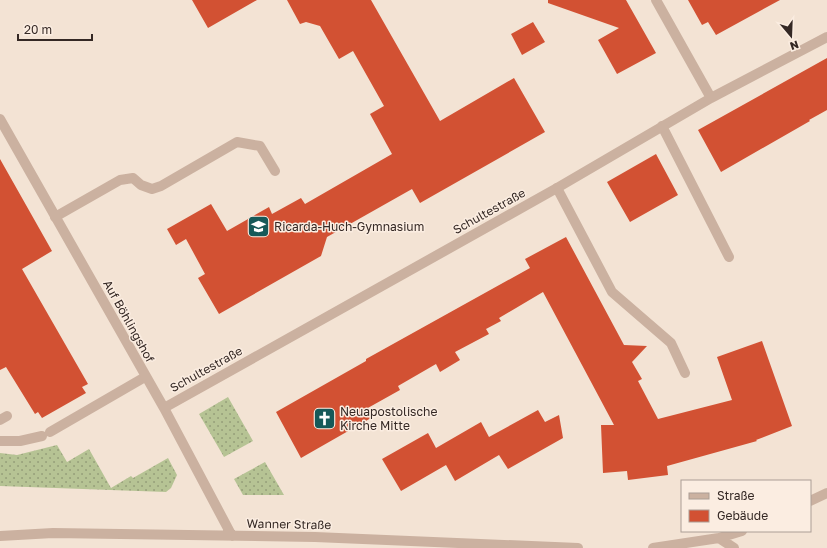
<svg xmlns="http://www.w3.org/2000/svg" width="827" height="548" viewBox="0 0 827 548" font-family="'Golos Text',sans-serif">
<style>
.grass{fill:url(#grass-dots)}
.building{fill:#d25133}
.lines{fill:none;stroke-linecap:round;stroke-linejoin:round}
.service{stroke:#cbb1a0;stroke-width:10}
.minor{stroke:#cbb1a0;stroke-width:10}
.labels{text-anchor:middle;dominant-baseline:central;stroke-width:3;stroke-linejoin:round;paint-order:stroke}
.street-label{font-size:12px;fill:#342824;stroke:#fbede1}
.poi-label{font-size:12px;fill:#342824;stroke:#fbede1;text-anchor:start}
</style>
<defs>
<pattern id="grass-dots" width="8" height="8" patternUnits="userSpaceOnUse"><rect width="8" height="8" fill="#b6c394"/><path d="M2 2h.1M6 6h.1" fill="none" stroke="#959e79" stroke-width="1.8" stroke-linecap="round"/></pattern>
</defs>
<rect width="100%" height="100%" fill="#f3e3d4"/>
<path class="grass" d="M 228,397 L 253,441 L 224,457 L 199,414 Z
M 57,445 L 67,462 L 89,449 L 111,488 L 131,476 L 133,478 L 168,458 L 177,475 L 171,488 L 166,492 L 0,486 L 0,453 L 17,455 Z
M 265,462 L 284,495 L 243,495 L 234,479 Z"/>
<path class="building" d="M 192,0 L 257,0 L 208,28 Z
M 287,0 L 371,0 L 440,121 L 514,78 L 545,132 L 420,203 L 412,189 L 327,237 L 321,256 L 219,314 L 198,278 L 205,274 L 186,239 L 176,245 L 167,229 L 211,204 L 227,231 L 269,207 L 272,214 L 301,198 L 305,204 L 392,154 L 370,114 L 384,106 L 353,51 L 339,59 L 320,26 L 306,22 L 300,24 Z
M 548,0 L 626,0 L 656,53 L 617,74 L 598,40 L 619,28 L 548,3 Z
M 688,0 L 780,0 L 716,35 L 708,22 L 702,25 Z
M 533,22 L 545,42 L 522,55 L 511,34 Z
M 827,58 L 827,110 L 809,120 L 810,121 L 721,172 L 698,130 Z
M 656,154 L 678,195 L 630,222 L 607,182 Z
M 0,159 L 52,251 L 22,269 L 88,384 L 82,387 L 86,393 L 42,418 L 38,412 L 35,414 L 6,367 L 0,370 Z
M 566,237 L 624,345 L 647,346 L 632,362 L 642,379 L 638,381 L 658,419 L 732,400 L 717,357 L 762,341 L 792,426 L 756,440 L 757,441 L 667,466 L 668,475 L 628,480 L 627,471 L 603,473 L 601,425 L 614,425 L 543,292 L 499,318 L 501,321 L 486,329 L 489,334 L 455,352 L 460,360 L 440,372 L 436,364 L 398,386 L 400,390 L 366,409 L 371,418 L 301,458 L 276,412 L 366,361 L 366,359 L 530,268 L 525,259 Z
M 538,410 L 545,422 L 559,415 L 563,438 L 508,469 L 499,455 L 455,481 L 446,465 L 401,491 L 382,459 L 428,433 L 436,448 L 481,422 L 489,437 Z"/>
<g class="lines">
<path class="service" d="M 662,126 L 729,257
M 557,188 L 612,292 L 671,343 L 685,373
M 55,217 L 120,180 L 133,178 L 141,185 L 152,189 L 161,186 L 237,142 L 260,146 L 275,171
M 0,420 L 7,416
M 50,432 L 145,377
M 0,441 L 20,441 L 42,436"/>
<path class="minor" d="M 656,0 L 711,98
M 0,119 L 164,408 L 232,536
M 164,408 L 557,188 L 711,98 L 827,37
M 810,501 L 827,493
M 0,536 L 53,533 L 315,537 L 578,548
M 719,538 L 734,548
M 653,548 L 719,538 L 742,531"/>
</g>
<defs>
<symbol id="school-square" viewBox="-11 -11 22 22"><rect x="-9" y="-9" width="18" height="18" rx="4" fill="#165959" stroke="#fbede1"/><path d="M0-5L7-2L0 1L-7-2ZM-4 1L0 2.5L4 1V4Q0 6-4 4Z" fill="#fff"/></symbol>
<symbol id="church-square" viewBox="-11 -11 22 22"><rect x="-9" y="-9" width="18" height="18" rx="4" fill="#165959" stroke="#fbede1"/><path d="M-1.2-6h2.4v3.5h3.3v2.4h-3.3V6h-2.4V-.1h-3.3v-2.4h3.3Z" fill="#fff"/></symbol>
</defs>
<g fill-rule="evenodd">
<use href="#school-square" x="246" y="214" width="25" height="25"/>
<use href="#church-square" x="312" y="406" width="25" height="25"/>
</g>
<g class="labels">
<g class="street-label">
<text transform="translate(489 211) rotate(-29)">Schultestraße</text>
<text transform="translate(129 321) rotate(61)">Auf Böhlingshof</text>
<text transform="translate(206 369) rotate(-29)">Schultestraße</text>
<text transform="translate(289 524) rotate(1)">Wanner Straße</text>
</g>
<g class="poi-label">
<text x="274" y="226">Ricarda-Huch-Gymnasium</text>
<text x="340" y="411">Neuapostolische<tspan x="340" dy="14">Kirche Mitte</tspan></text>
</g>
</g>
<rect x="681" y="480" width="130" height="52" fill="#fbede1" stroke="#ab9e95"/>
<rect x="689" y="493" width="20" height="6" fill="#cbb1a0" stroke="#ab9e95"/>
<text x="717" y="500" font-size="12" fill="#342824">Straße</text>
<rect x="689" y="510" width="20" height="12" fill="#d25133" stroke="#ab9e95"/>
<text x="717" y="520" font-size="12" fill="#342824">Gebäude</text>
<g transform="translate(791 36) rotate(161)" stroke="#fbede1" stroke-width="3" paint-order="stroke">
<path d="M0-3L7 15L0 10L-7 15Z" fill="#342824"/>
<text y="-6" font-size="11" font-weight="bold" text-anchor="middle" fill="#342824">N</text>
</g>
<path d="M18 34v6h74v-6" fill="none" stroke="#342824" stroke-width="2"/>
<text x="24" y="34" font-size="12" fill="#342824" stroke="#fbede1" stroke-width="3" paint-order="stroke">20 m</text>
</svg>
